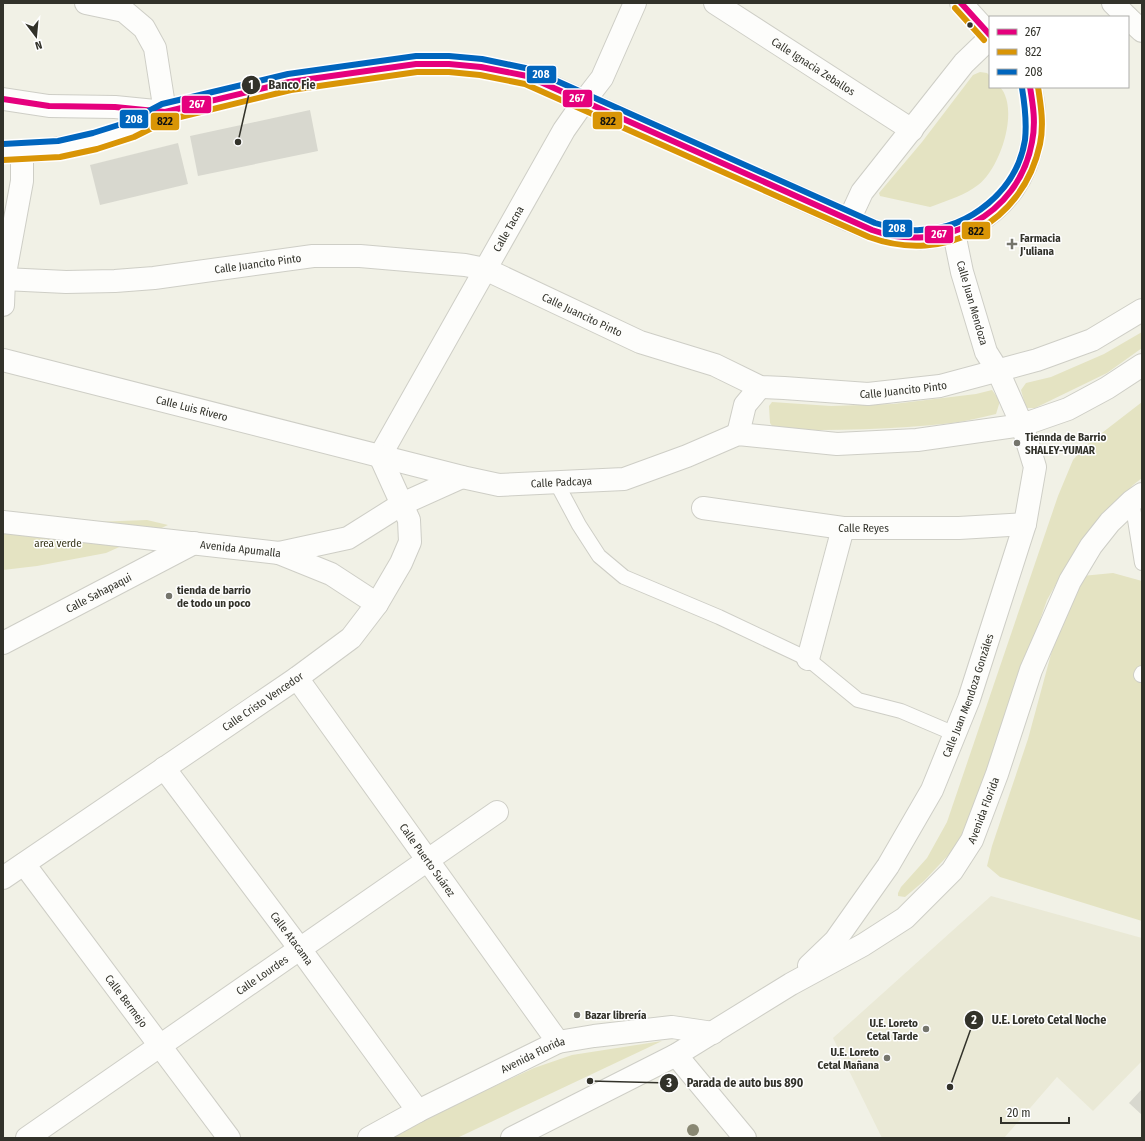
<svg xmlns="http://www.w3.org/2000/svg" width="1145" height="1141" viewBox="0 0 1145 1141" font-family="'Fira Sans Condensed',sans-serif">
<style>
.built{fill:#eae9d6}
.green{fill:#e4e3c2}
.building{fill:#d8d8cf}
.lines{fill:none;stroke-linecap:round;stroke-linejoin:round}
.lane-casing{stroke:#cecec6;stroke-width:16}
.street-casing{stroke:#cecec6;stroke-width:24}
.secondary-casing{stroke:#cecec6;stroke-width:24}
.lane{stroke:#fdfdfb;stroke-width:14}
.street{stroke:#fdfdfb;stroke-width:22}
.secondary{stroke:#fdfdfb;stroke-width:22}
.bus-1-casing{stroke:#fff;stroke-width:9}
.bus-2-casing{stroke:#fff;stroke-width:9}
.bus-3-casing{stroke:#fff;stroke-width:9}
.bus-1{stroke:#e5007d;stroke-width:6}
.bus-2{stroke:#d99506;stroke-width:6}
.bus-3{stroke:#0065bd;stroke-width:6}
.tree{fill:#898873}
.bus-dot{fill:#32322a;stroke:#fff;stroke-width:1.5}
.poi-dot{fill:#75756c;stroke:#fff;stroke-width:1.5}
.labels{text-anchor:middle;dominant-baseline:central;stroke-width:3;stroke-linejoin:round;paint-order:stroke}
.street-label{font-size:11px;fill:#32322a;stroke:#fff}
.poi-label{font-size:11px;font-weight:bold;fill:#32322a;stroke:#fff;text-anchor:start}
.park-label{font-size:11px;fill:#343215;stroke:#fff}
.leader{fill:none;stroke:#32322a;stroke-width:1.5}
.callout-dot{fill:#32322a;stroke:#fff;stroke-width:1.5}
.mark-label{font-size:12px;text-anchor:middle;font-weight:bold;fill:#fff}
.callout-label{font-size:12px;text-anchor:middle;font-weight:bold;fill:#32322a;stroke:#fff;stroke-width:3;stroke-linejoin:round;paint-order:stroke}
.line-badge{stroke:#fff;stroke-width:1.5}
.badge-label{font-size:11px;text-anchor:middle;font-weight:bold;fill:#fff}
.pale-badge-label{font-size:11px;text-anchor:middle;font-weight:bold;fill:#111}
</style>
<rect width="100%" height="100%" fill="#f1f1e6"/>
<path class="built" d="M 991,896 L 1142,938 L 1142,1061 L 1093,1111 L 1057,1077 L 1004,1138 L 882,1138 L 833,1038 Z"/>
<path class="green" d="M 980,72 L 987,73 L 990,76 L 990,87 L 1000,87 C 1020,109 1000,169 978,185 C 965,195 949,200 933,206 L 930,207 L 880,196 L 879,193 L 922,142 L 973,75 Z
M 1142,332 L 1142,348 L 1107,373 L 1035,408 L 1026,408 L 1021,390 L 1026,383 L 1051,377 L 1104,354 Z
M 992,390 L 1000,401 L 996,414 C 982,417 967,421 952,423 C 893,430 834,430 775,430 L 770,423 L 769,406 L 772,402 L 831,406 L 893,404 L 976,394 Z
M 1142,402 L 1142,478 L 1133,485 L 1092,529 L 1069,561 L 1047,600 L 1036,631 L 1020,687 L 977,815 L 955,848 L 924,881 L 905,897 L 898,896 L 898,893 L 901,887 L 927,858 L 947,822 L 1058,496 L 1073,460 L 1085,446 Z
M 147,520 L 168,525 L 106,553 L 37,566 L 3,570 L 3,531 L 94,522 Z
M 1113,573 L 1142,581 L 1142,921 L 1000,877 L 987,866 L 992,846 L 1028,739 L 1060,621 L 1082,576 Z
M 662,1041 L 457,1138 L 390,1138 L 419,1121 L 534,1068 L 572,1055 Z"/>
<path class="building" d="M 310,110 L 318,151 L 198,176 L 190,136 Z
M 178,143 L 188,184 L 100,205 L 90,165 Z
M 1142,1089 L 1142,1115 L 1129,1103 Z"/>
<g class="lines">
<defs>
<path id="lane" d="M 556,482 L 579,525 L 599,556 L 624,577 L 719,617 L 808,659 L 858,700 L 901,711 L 955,734
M 1132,501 L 1142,563
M 1141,675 L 1142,673"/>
<g id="street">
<path id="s1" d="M 715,3 L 912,130"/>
<path d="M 1113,3 L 1127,17"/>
<path d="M 1128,18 L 1142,31"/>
<path d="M 3,152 C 47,152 91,146 132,128 C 143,123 154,117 165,112 L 155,48 L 144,28 L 124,11 L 86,3"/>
<path d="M 849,220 L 862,192 L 964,63 L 990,38"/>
<path id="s2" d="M 4,279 L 66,282 L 115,281 L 154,278 L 313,256 L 360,256 L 465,265 L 485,269 L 640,342 L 715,365 L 760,387 L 784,388 L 868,394 L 940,386 L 1037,360 L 1092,340 L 1142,310"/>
<path d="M 3,305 L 4,279 L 22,181 L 22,152"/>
<path id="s3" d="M 3,360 L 462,477 L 499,485 L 624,479 L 687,456 L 738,434 L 837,444 L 917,440 L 1022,425 L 1068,409 L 1107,388 L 1142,365"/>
<path d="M 738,434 L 745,405 L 760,387"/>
<path id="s4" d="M 380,456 L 564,130 L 585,100 L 602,78 L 635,3"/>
<path id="s5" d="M 703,508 L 843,528 L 959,528 L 1025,524"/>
<path id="s6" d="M 3,522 L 279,553 L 348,538 L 402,504 L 462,477"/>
<path d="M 279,553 L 331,574 L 377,604"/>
<path id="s7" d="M 3,643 L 194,543"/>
<path d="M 808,659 L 843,528"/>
<path id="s8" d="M 297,678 L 558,1042"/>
<path id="s9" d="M 164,768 L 300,949 L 418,1111"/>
<path id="s10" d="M 24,864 L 229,1138"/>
<path id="s11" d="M 3,878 L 297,678 L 351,638 L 377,604 L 401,563 L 410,542 L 409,520 L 380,456"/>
<path id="s12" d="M 809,966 L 835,941 L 888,866 L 932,790 L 969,699 L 1025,524 L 1035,467 L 1022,425 L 998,371 L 986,352 L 962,272 L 954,233"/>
<path d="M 676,1055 L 745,1138"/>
<path id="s13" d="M 27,1138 L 497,812"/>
<path id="s14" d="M 369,1138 L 418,1111 L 558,1042 L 594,1036 L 672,1027 L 713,1033"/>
<path id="s15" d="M 512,1138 L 676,1055 L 791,984 L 863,945 L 905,918 L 952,871 L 972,840 L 997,774 L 1031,670 L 1070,581 L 1091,546 L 1110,522 L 1132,501 L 1142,494"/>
</g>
<path id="secondary" d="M 961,3 L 990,35
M 3,99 L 49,106 L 115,107 L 165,112 L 289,82 L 416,64 L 449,64 L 481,67 L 527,76 L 541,82 L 849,220 C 861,225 874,232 886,234 C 893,235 900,236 907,237 C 912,237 918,239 923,238 C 1002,232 1049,163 1030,87"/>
</defs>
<use href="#lane" class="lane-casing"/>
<use href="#street" class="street-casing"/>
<use href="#secondary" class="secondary-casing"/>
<use href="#lane" class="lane"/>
<use href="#street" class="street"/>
<use href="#secondary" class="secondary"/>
<defs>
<path id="bus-1" d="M 961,3 L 990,35
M 3,99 L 49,106 L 115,107 L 165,112 L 289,82 L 416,64 L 449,64 L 481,67 L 527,76 L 872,230 C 941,255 1019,216 1032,142 C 1036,123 1033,105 1030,87"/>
<path id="bus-2" d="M 955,8 L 984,40
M 3,160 L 60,157 L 97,149 L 134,137 L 168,120 L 291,90 L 417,72 L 449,72 L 480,75 L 525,84 L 869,237 C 945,265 1023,223 1040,144 C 1044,125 1041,106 1038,87"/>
<path id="bus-3" d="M 3,144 L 58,141 L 93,133 L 128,122 L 162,104 L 288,74 L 416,56 L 449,56 L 482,59 L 530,69 L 875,223 C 888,227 906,231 920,230 C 970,229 1017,190 1025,140 C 1027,122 1025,106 1022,88"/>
</defs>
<use href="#bus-1" class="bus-1-casing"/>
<use href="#bus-2" class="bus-2-casing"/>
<use href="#bus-3" class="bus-3-casing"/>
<use href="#bus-1" class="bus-1"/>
<use href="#bus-2" class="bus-2"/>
<use href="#bus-3" class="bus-3"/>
</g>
<circle class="tree" cx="693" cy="1130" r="6"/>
<circle class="bus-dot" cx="970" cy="25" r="3.5"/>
<g class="poi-dot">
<path d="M1010 238h4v4h4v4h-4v4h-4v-4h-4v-4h4z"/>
<circle cx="1017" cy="443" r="4"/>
<circle cx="169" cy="596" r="4"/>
<circle cx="577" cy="1015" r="4"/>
<circle cx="926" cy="1029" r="4"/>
<circle cx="887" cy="1058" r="4"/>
</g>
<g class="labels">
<g class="street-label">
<text stroke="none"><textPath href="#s1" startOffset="117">Calle Ignacia Zeballos</textPath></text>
<text stroke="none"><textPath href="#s4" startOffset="261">Calle Tacna</textPath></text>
<text stroke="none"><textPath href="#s2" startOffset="255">Calle Juancito Pinto</textPath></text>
<text transform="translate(972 303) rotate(74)">Calle Juan Mendoza</text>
<text stroke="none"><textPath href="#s2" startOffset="591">Calle Juancito Pinto</textPath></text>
<text stroke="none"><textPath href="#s2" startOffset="927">Calle Juancito Pinto</textPath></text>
<text stroke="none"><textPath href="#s3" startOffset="195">Calle Luis Rivero</textPath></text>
<text stroke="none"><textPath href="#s3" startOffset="574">Calle Padcaya</textPath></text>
<text stroke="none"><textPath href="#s5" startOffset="162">Calle Reyes</textPath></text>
<text stroke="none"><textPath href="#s6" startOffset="239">Avenida Apumalla</textPath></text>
<text stroke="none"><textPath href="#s7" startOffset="108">Calle Sahapaqui</textPath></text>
<text stroke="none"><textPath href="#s12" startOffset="317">Calle Juan Mendoza Gonzáles</textPath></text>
<text stroke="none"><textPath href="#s11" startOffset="314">Calle Cristo Vencedor</textPath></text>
<text stroke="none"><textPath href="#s15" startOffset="586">Avenida Florida</textPath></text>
<text stroke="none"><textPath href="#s8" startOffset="224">Calle Puerto Suárez</textPath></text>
<text stroke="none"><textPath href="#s9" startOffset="213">Calle Atacama</textPath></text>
<text stroke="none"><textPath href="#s13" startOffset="286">Calle Lourdes</textPath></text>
<text stroke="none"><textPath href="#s10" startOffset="171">Calle Bermejo</textPath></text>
<text stroke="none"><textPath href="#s14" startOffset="184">Avenida Florida</textPath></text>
</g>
<g class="poi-label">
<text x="1020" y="238">Farmacia<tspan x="1020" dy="13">J'uliana</tspan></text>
<text x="1025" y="437">Tiennda de Barrio<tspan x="1025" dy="13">SHALEY-YUMAR</tspan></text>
<text x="177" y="590">tienda de barrio<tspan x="177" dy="13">de todo un poco</tspan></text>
<text x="585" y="1015">Bazar librería</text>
<text x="918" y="1023" text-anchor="end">U.E. Loreto<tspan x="918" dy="13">Cetal Tarde</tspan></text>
<text x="879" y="1052" text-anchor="end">U.E. Loreto<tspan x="879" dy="13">Cetal Mañana</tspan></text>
</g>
<g class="park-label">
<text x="58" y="543">area verde</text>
</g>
</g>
<path class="leader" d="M238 142L251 85M950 1087L974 1020M590 1081L669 1083"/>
<g class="callout-dot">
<circle cx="238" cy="142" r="4"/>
<circle cx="950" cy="1087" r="4"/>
<circle cx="590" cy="1081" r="4"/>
<circle cx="251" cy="85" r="10"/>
<circle cx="974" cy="1020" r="10"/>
<circle cx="669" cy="1083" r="10"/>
</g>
<g class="mark-label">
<text x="251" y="89">1</text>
<text x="974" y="1024">2</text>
<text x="669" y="1087">3</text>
</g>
<g class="callout-label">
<text x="292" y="89">Banco Fie</text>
<text x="1049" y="1024">U.E. Loreto Cetal Noche</text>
<text x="745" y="1087">Parada de auto bus 890</text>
</g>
<g class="line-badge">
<rect x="526" y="65" width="31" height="19" rx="4" fill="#0065bd"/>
<rect x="562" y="89" width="31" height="19" rx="4" fill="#e5007d"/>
<rect x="181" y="95" width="31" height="19" rx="4" fill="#e5007d"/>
<rect x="119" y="109" width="30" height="20" rx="4" fill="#0065bd"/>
<rect x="592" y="111" width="31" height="19" rx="4" fill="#d99506"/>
<rect x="150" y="112" width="30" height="19" rx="4" fill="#d99506"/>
<rect x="882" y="219" width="31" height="19" rx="4" fill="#0065bd"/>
<rect x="961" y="221" width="30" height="19" rx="4" fill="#d99506"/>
<rect x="924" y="225" width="30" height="19" rx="4" fill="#e5007d"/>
</g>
<g class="badge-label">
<text x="541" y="78">208</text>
<text x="577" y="102">267</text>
<text x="197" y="108">267</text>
<text x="134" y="123">208</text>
<text x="897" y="232">208</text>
<text x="939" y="238">267</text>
</g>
<g class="pale-badge-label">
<text x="608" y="125">822</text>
<text x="165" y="125">822</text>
<text x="976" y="235">822</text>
</g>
<rect width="1145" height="1141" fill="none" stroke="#32322a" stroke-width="8"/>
<rect x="989" y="16" width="140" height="72" fill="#ffffff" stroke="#adadaa"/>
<rect x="997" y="29" width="20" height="6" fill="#e5007d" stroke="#adadaa"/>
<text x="1025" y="36" font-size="12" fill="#32322a">267</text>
<rect x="997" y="49" width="20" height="6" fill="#d99506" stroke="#adadaa"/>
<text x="1025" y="56" font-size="12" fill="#32322a">822</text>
<rect x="997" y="69" width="20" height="6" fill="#0065bd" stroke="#adadaa"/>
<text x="1025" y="76" font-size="12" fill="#32322a">208</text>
<g transform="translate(36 36) rotate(164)" stroke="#ffffff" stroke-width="3" paint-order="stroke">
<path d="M0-3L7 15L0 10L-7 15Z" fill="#32322a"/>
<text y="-6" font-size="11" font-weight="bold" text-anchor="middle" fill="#32322a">N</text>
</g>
<path d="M1001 1117v6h68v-6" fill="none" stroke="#32322a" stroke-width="2"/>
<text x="1007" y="1117" font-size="12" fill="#32322a" stroke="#ffffff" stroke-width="3" paint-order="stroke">20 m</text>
</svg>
